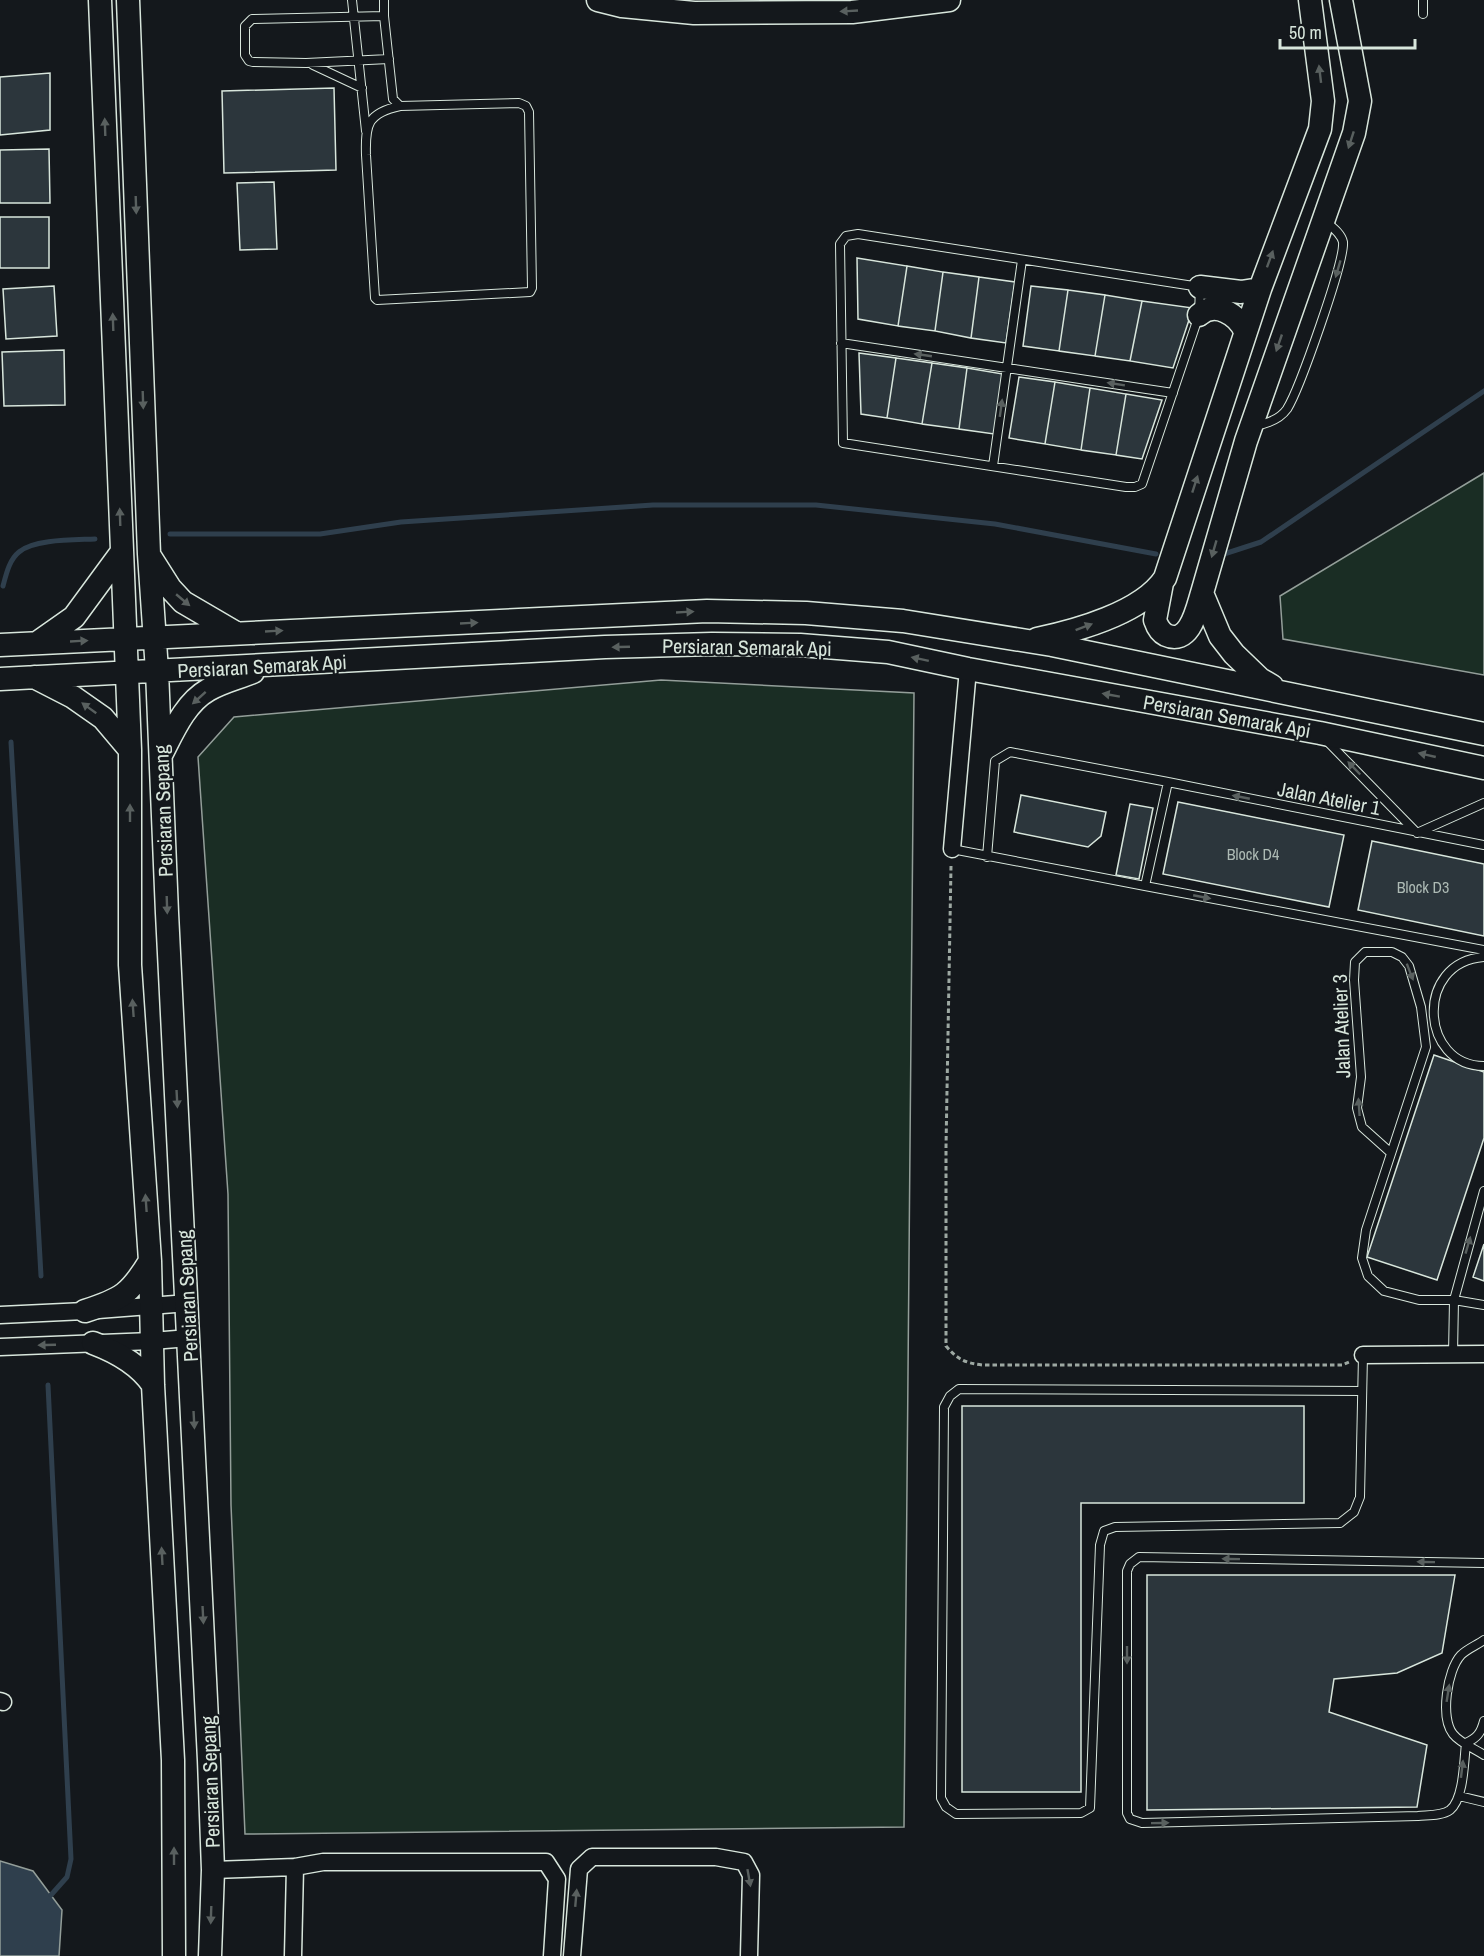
<svg xmlns="http://www.w3.org/2000/svg" width="1484" height="1956" viewBox="0 0 1484 1956" font-family="'Archivo Narrow',sans-serif">
<style>
.green{fill:#1a2d24;stroke:#939e99;stroke-width:1.5}
.water{fill:#2f3f4d;stroke:#939e99;stroke-width:1.5}
.lines{fill:none;stroke-linecap:round;stroke-linejoin:round}
.stream{stroke:#2f3f4d;stroke-width:5}
.building{fill:#2c363c;stroke:#d8e6dc;stroke-width:1.5}
.lane-casing{stroke:#d8e6dc;stroke-width:10}
.street-casing{stroke:#d8e6dc;stroke-width:19}
.secondary-casing{stroke:#d8e6dc;stroke-width:25}
.path{stroke:#9da8a2;stroke-width:3;stroke-dasharray:4.5 3;stroke-linecap:butt}
.lane{stroke:#14181c;stroke-width:8}
.street{stroke:#14181c;stroke-width:16}
.secondary{stroke:#14181c;stroke-width:22}
.oneway{fill:#59605f}
.labels{text-anchor:middle;dominant-baseline:central;stroke-width:4.5;stroke-linejoin:round;paint-order:stroke}
.number-label{font-size:16px;fill:#adbab4}
.street-label{font-size:20px;fill:#d8e6dc;stroke:#14181c}
</style>
<rect width="100%" height="100%" fill="#14181c"/>
<path class="green" d="M 1484,473 L 1484,675 L 1283,639 L 1280,596 Z
M 661,680 L 914,693 L 904,1827 L 245,1834 L 231,1505 L 228,1194 L 198,757 L 234,717 Z"/>
<path class="water" d="M 0,1861 L 33,1871 L 62,1910 L 59,1956 L 0,1956 Z"/>
<g class="lines">
<path class="stream" d="M 170,534 L 320,534 L 401,522 L 653,505 L 816,505 L 995,524 L 1156,554
M 1224,554 L 1261,542 L 1484,391
M 3,586 C 6,575 9,560 19,552 C 34,539 75,540 95,539
M 11,742 L 41,1276
M 48,1385 L 71,1859 L 67,1877 L 51,1895"/>
</g>
<path class="building" d="M 50,73 L 50,130 L 0,135 L 0,77 Z
M 334,88 L 336,170 L 224,173 L 222,91 Z
M 49,149 L 50,203 L 0,203 L 0,150 Z
M 274,182 L 277,249 L 240,250 L 237,183 Z
M 0,217 L 49,217 L 49,268 L 0,268 Z
M 857,258 L 907,266 L 898,326 L 858,319 Z
M 907,266 L 943,272 L 935,331 L 898,326 Z
M 943,272 L 979,277 L 971,338 L 935,331 Z
M 979,277 L 1015,282 L 1006,343 L 971,338 Z
M 54,286 L 57,336 L 6,339 L 3,289 Z
M 1031,286 L 1068,290 L 1059,351 L 1023,346 Z
M 1068,290 L 1105,295 L 1095,356 L 1059,351 Z
M 1105,295 L 1142,301 L 1130,361 L 1095,356 Z
M 1142,301 L 1193,308 L 1173,368 L 1130,361 Z
M 64,350 L 65,405 L 4,406 L 2,352 Z
M 859,353 L 896,358 L 887,418 L 861,414 Z
M 896,358 L 932,363 L 922,424 L 887,418 Z
M 932,363 L 967,368 L 959,429 L 922,424 Z
M 967,368 L 1003,374 L 994,434 L 959,429 Z
M 1019,377 L 1055,382 L 1045,444 L 1009,438 Z
M 1055,382 L 1090,388 L 1081,450 L 1045,444 Z
M 1090,388 L 1126,394 L 1116,455 L 1081,450 Z
M 1126,394 L 1162,400 L 1142,459 L 1116,455 Z
M 1021,795 L 1106,812 L 1101,836 L 1088,847 L 1014,832 Z
M 1178,802 L 1344,835 L 1329,907 L 1163,874 Z
M 1130,804 L 1153,808 L 1139,879 L 1116,875 Z
M 1372,841 L 1484,864 L 1484,936 L 1358,910 Z
M 1434,1055 L 1484,1072 L 1484,1138 L 1437,1280 L 1367,1257 Z
M 1484,1244 L 1484,1281 L 1473,1277 Z
M 962,1406 L 1304,1406 L 1304,1503 L 1081,1503 L 1081,1792 L 962,1792 Z
M 1147,1575 L 1455,1575 L 1442,1653 L 1397,1673 L 1334,1679 L 1329,1712 L 1427,1745 L 1417,1807 L 1147,1810 Z"/>
<g class="lines">
<defs>
<path id="lane" d="M 352,0 L 366,131
M 384,0 L 384,16 L 393,99 L 400,106
M 1423,0 L 1423,14
M 384,16 L 252,19 L 245,26 L 245,55 L 249,61 L 253,62 L 306,63 L 389,59
M 313,65 L 362,88
M 519,103 L 526,106 L 529,112 L 532,288 L 530,292 L 377,300 L 375,298 L 366,155 C 365,124 368,113 400,106 Z
M 858,234 L 1200,287 L 1199,315 L 1142,484 L 1135,487 L 1126,487 L 843,443 L 840,244 L 846,236 Z
M 841,343 L 1173,393
M 1254,426 C 1266,424 1280,419 1287,409 C 1299,390 1345,261 1343,242 C 1341,233 1332,227 1325,221
M 993,466 L 1022,260
M 1326,740 L 1417,833 L 1484,803
M 1168,782 L 1484,845
M 952,849 L 1145,886 L 1168,782 L 1010,752 L 995,761 L 987,857
M 1145,886 L 1484,950
M 1484,957 C 1414,962 1420,1066 1484,1066
M 1391,1153 L 1362,1127 L 1357,1108 L 1361,1077 L 1354,980 L 1355,962 L 1365,952 L 1392,952 L 1402,957 L 1409,966 L 1421,1007 L 1426,1047 L 1366,1230 L 1362,1258 L 1368,1276 L 1384,1291 L 1419,1300 L 1454,1300 L 1484,1305
M 1453,1354 L 1454,1300 L 1484,1191
M 1362,1391 L 959,1389 L 950,1396 L 944,1407 L 941,1798 L 946,1807 L 956,1814 L 1081,1813 L 1090,1808 L 1100,1545 L 1104,1531 L 1115,1527 L 1340,1523 L 1354,1512 L 1360,1497 L 1363,1355
M 1484,1640 C 1477,1645 1467,1649 1461,1655 C 1447,1670 1440,1718 1453,1734 C 1460,1743 1475,1749 1484,1755
M 1466,1743 C 1464,1760 1464,1799 1450,1810 C 1442,1816 1427,1815 1418,1816 L 1142,1823 L 1130,1819 L 1127,1813 L 1127,1571 L 1130,1564 L 1139,1557 L 1484,1563
M 1466,1743 C 1477,1738 1481,1733 1484,1721
M 1459,1796 L 1484,1802"/>
<path id="street" d="M 952,849 L 968,669
M 0,1315 L 85,1311 L 188,1303
M 0,1347 L 152,1341 L 189,1338
M 1363,1355 L 1484,1354
M 0,1701 L 3,1702
M 213,1870 L 295,1867 L 323,1862 L 546,1862 L 557,1879 L 552,1956
M 293,1956 L 295,1867
M 572,1956 L 579,1869 L 592,1857 L 716,1857 L 744,1862 L 751,1875 L 749,1956"/>
<path id="secondary" d="M 100,0 L 130,750 L 130,965 L 150,1261 L 153,1385 L 173,1760 L 174,1956
M 128,0 L 149,554 L 157,671 L 167,913 L 209,1760 L 213,1870 L 210,1956
M 598,0 L 622,6 L 694,13 L 852,12 L 949,0
M 1200,287 L 1241,292 L 1260,289
M 1199,315 C 1215,300 1238,315 1245,331
M 151,558 L 170,588 L 183,602 L 236,633
M 1162,583 L 1155,620 C 1157,626 1160,632 1166,635 C 1190,646 1197,609 1202,593
M 1037,639 C 1075,631 1142,613 1165,578 L 1260,289 L 1320,129 L 1323,101 L 1310,0
M 37,643 L 74,617 L 121,553
M 0,645 L 707,611 L 806,613 L 903,621 L 1052,645 L 1484,734
M 34,677 L 73,697 L 103,718 L 130,750
M 0,679 L 605,647 L 712,644 L 800,645 L 888,652 L 968,669 L 1320,733 L 1484,768
M 1272,686 L 1260,679 L 1234,654 L 1220,636 L 1202,593 L 1246,441 L 1354,133 L 1360,101 L 1341,0
M 161,755 C 173,732 185,703 208,690 C 221,682 238,678 253,672
M 85,1311 C 122,1299 130,1294 150,1261
M 93,1343 C 117,1352 139,1364 153,1385"/>
</defs>
<use href="#lane" class="lane-casing"/>
<use href="#street" class="street-casing"/>
<use href="#secondary" class="secondary-casing"/>
<path class="path" d="M 951,866 L 946,1147 L 946,1346 C 957,1359 965,1363 982,1365 L 1342,1365 L 1349,1362"/>
<use href="#lane" class="lane"/>
<use href="#street" class="street"/>
<use href="#secondary" class="secondary"/>
</g>
<defs><path id="oneway-solid" d="M-6-.8H1V-3.2L6.5 0L1 3.2V.8H-6Z" transform="scale(1.5)"/></defs>
<g class="oneway">
<use href="#oneway-solid" transform="translate(849 11) rotate(177)"/>
<use href="#oneway-solid" transform="translate(1320 74) rotate(-97)"/>
<use href="#oneway-solid" transform="translate(105 127) rotate(-92)"/>
<use href="#oneway-solid" transform="translate(1351 140) rotate(108)"/>
<use href="#oneway-solid" transform="translate(136 205) rotate(88)"/>
<use href="#oneway-solid" transform="translate(1270 259) rotate(-70)"/>
<use href="#oneway-solid" transform="translate(1338 269) rotate(106)"/>
<use href="#oneway-solid" transform="translate(113 322) rotate(-92)"/>
<use href="#oneway-solid" transform="translate(1279 343) rotate(109)"/>
<use href="#oneway-solid" transform="translate(923 355) rotate(-172)"/>
<use href="#oneway-solid" transform="translate(1116 384) rotate(-171)"/>
<use href="#oneway-solid" transform="translate(143 400) rotate(88)"/>
<use href="#oneway-solid" transform="translate(1001 408) rotate(-82)"/>
<use href="#oneway-solid" transform="translate(1195 484) rotate(-72)"/>
<use href="#oneway-solid" transform="translate(120 517) rotate(-92)"/>
<use href="#oneway-solid" transform="translate(1214 549) rotate(106)"/>
<use href="#oneway-solid" transform="translate(183 600) rotate(40)"/>
<use href="#oneway-solid" transform="translate(685 612) rotate(-3)"/>
<use href="#oneway-solid" transform="translate(469 623) rotate(-3)"/>
<use href="#oneway-solid" transform="translate(1084 627) rotate(-21)"/>
<use href="#oneway-solid" transform="translate(274 631) rotate(-3)"/>
<use href="#oneway-solid" transform="translate(79 641) rotate(-3)"/>
<use href="#oneway-solid" transform="translate(621 647) rotate(178)"/>
<use href="#oneway-solid" transform="translate(920 659) rotate(-168)"/>
<use href="#oneway-solid" transform="translate(1111 695) rotate(-170)"/>
<use href="#oneway-solid" transform="translate(199 698) rotate(138)"/>
<use href="#oneway-solid" transform="translate(89 708) rotate(-144)"/>
<use href="#oneway-solid" transform="translate(1427 755) rotate(-167)"/>
<use href="#oneway-solid" transform="translate(1354 768) rotate(-134)"/>
<use href="#oneway-solid" transform="translate(1241 797) rotate(-169)"/>
<use href="#oneway-solid" transform="translate(130 813) rotate(-90)"/>
<use href="#oneway-solid" transform="translate(1202 897) rotate(11)"/>
<use href="#oneway-solid" transform="translate(167 905) rotate(88)"/>
<use href="#oneway-solid" transform="translate(1410 972) rotate(69)"/>
<use href="#oneway-solid" transform="translate(133 1008) rotate(-94)"/>
<use href="#oneway-solid" transform="translate(177 1099) rotate(87)"/>
<use href="#oneway-solid" transform="translate(1359 1107) rotate(-94)"/>
<use href="#oneway-solid" transform="translate(146 1203) rotate(-94)"/>
<use href="#oneway-solid" transform="translate(1468 1245) rotate(-74)"/>
<use href="#oneway-solid" transform="translate(47 1345) rotate(178)"/>
<use href="#oneway-solid" transform="translate(194 1420) rotate(87)"/>
<use href="#oneway-solid" transform="translate(162 1556) rotate(-93)"/>
<use href="#oneway-solid" transform="translate(1231 1559) rotate(-179)"/>
<use href="#oneway-solid" transform="translate(1426 1562) rotate(-179)"/>
<use href="#oneway-solid" transform="translate(203 1615) rotate(87)"/>
<use href="#oneway-solid" transform="translate(1127 1655) rotate(90)"/>
<use href="#oneway-solid" transform="translate(1448 1693) rotate(-81)"/>
<use href="#oneway-solid" transform="translate(1462 1769) rotate(-83)"/>
<use href="#oneway-solid" transform="translate(1160 1823) rotate(-1)"/>
<use href="#oneway-solid" transform="translate(174 1856) rotate(-90)"/>
<use href="#oneway-solid" transform="translate(749 1878) rotate(80)"/>
<use href="#oneway-solid" transform="translate(576 1898) rotate(-85)"/>
<use href="#oneway-solid" transform="translate(211 1915) rotate(92)"/>
</g>
<g class="labels">
<g class="number-label">
<text x="1253" y="854">Block D4</text>
<text x="1423" y="887">Block D3</text>
</g>
<g class="street-label">
<text transform="translate(747 647) rotate(1)">Persiaran Semarak Api</text>
<text transform="translate(262 666) rotate(-3)">Persiaran Semarak Api</text>
<text transform="translate(1227 716) rotate(10)">Persiaran Semarak Api</text>
<text transform="translate(1329 798) rotate(11)">Jalan Atelier 1</text>
<text transform="translate(163 811) rotate(-92)">Persiaran Sepang</text>
<text transform="translate(1341 1026) rotate(-92)">Jalan Atelier 3</text>
<text transform="translate(187 1296) rotate(-93)">Persiaran Sepang</text>
<text transform="translate(210 1782) rotate(-92)">Persiaran Sepang</text>
</g>
</g>
<path d="M1280 39v9h135v-9" fill="none" stroke="#d8e6dc" stroke-width="3"/>
<text x="1289" y="39" font-size="18" fill="#d8e6dc" stroke="#14181c" stroke-width="4.5" paint-order="stroke">50 m</text>
</svg>
